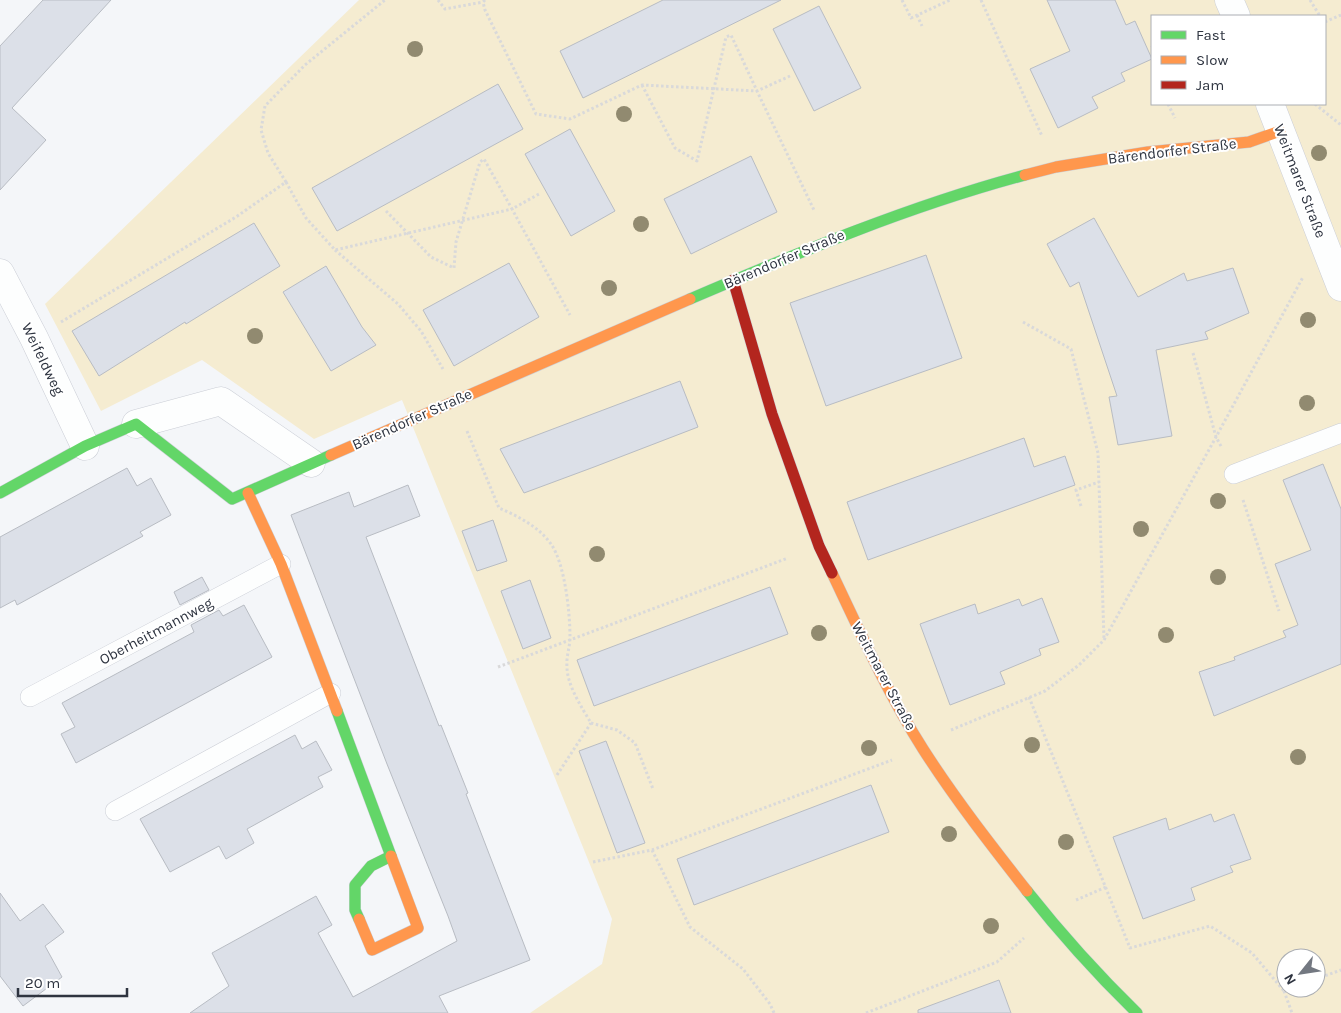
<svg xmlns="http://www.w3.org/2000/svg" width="1341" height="1013" viewBox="0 0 1341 1013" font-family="Karla,sans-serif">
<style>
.green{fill:#f5ecd1;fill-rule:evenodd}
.building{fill:#dce0e8;stroke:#b8bcc3}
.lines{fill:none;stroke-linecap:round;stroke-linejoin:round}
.lane-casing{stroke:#cbced6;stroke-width:20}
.street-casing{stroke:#cbced6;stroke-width:29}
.fast-casing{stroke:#cbced6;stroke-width:12}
.slow-casing{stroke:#cbced6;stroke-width:12}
.jam-casing{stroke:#cbced6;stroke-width:12}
.path{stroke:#d9d9da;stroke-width:3;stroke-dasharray:2.5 2.5;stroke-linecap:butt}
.lane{stroke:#fdfefe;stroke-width:19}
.street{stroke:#fdfefe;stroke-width:28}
.fast{stroke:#63d668;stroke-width:11}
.slow{stroke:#ff974d;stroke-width:11}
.jam{stroke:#b3261e;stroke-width:11}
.tree{fill:#918a70}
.labels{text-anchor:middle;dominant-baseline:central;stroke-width:4;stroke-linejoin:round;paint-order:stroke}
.street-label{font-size:15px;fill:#2e3440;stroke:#fff}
</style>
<rect width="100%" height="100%" fill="#f4f6f9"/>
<path class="green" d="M 359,0 L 1341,0 L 1341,1013 L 530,1013 L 602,964 L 612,919 L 402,400 L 314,439 L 202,360 L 101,411 L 45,304 ZM 1152,16 L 1325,16 L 1325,104 L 1152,104 ZM 1286,958 L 1316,958 L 1316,988 L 1286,988 Z"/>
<path class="building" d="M 43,0 L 111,0 L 12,108 L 46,140 L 0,190 L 0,46 Z
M 663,0 L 781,0 L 583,98 L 560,51 Z
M 1047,0 L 1115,0 L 1126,25 L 1135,21 L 1152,59 L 1121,73 L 1125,81 L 1092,97 L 1098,108 L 1058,128 L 1030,69 L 1070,51 Z
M 819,6 L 861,88 L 814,111 L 773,29 Z
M 498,84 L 523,129 L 337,231 L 312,188 Z
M 570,129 L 615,211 L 571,236 L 525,154 Z
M 751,156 L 777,212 L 691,254 L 664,199 Z
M 1094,218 L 1138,297 L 1184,273 L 1187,281 L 1233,268 L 1249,313 L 1205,332 L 1208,339 L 1156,350 L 1172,436 L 1118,445 L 1109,397 L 1117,396 L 1079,282 L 1070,287 L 1047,244 Z
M 254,223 L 280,266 L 186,324 L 185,322 L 99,376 L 72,331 Z
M 926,255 L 962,358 L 826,406 L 790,303 Z
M 509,263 L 539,317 L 454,366 L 423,310 Z
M 326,266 L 362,327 L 376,345 L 331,371 L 283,292 Z
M 680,381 L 698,427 L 594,467 L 524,493 L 500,449 Z
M 1024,438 L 1034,467 L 1065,456 L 1075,485 L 868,560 L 847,502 Z
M 1323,464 L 1341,509 L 1341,664 L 1214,716 L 1199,672 L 1235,660 L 1234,657 L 1286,637 L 1283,631 L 1298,625 L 1275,564 L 1311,550 L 1283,480 Z
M 127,468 L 137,486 L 151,478 L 171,515 L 140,532 L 143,536 L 17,605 L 15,600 L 0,608 L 0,537 Z
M 408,485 L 420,516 L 366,537 L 439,726 L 441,725 L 468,793 L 466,794 L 530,960 L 439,996 L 448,1013 L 190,1013 L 229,986 L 212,953 L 316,896 L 332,925 L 318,933 L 353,997 L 457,941 L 448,916 L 387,764 L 291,515 L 349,492 L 354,507 Z
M 493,520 L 507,561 L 477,571 L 462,531 Z
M 202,577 L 209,590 L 180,605 L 174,592 Z
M 530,580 L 551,638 L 523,649 L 501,591 Z
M 770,587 L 788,634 L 594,706 L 577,660 Z
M 1042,598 L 1059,642 L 1039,649 L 1041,655 L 1000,672 L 1005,684 L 950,705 L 920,624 L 975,604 L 978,614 L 1019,599 L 1022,606 Z
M 244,605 L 272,657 L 76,763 L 61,734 L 75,727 L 62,703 L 194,632 L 191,625 L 219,610 L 223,616 Z
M 295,735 L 302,749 L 316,741 L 332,770 L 318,777 L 323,787 L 247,829 L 254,843 L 226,859 L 219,846 L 170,872 L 140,819 Z
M 606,741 L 645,843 L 617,853 L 579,751 Z
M 871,785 L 889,832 L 694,905 L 677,859 Z
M 1211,814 L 1214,822 L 1234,814 L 1251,859 L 1230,866 L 1233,872 L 1191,888 L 1195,900 L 1143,919 L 1113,837 L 1166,818 L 1169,830 Z
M 0,893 L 20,921 L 43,904 L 64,932 L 45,946 L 62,977 L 23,1006 L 0,976 Z
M 999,980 L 1011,1013 L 918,1013 L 918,1010 Z"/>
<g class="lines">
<defs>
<path id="lane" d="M 1234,474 L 1341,433
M 30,697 L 281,564
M 115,811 L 331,693"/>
<path id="street" d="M 1229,0 L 1236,16
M 1270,104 L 1341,287
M 0,273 L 34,338 L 85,446
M 136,424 L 221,401 L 311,463"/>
<path id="fast" d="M 690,299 C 800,252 909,206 1025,175
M 0,493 L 85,446 L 136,424 L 232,499 L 331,455
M 337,711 L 391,856 L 371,866 L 355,885 L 355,910 L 359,919
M 1027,891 C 1061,934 1098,975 1137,1013"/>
<path id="slow" d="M 1025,175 L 1056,167 L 1148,152 L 1249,142 L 1280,131
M 331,455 L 690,299
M 248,493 L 281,564 L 337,711
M 832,573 C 860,632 888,694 923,749 C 955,799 991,845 1027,891
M 359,919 L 372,950 L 418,928 L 391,856"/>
<path id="jam" d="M 733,280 L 772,414 L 819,546 L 832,573"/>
</defs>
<use href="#lane" class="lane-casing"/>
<use href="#street" class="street-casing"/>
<use href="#fast" class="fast-casing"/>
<use href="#slow" class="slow-casing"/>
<use href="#jam" class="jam-casing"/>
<path class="path" d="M 438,0 L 445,9 L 483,2
M 485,0 L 483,2 L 485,10 L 536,114 L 570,119 L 642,85 L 757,91 L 814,210
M 902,0 L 911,18 L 950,0
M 981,0 L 1042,136
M 1310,0 L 1320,16
M 917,15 L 922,26
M 1325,22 L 1341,15
M 1152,46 L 1152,47
M 642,85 L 675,148 L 697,161 L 726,37 L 731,35 L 757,91 L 790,76
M 1168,104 L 1175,118
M 1315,104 L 1341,125
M 286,182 L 306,218 L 335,250 L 512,209 L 570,315
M 386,211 L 431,257 L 454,268 L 456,242 L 480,162 L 484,159 L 512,209 L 539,194
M 335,250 L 398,304 L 421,331 L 443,369
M 61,322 L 236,217 L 286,182 L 268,153 L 261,130 L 265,106 L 305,65 L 385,0
M 1023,322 L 1071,349 L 1098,453 L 1104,639
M 1193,353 L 1216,437 L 1222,448
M 467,431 L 499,508 C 518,516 539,527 551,544 C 565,564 570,613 570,637 C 570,647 566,657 567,667 C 567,685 582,708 591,723 L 617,730 L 635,743 L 653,789
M 1243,500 L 1279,611
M 1081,506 L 1076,490 L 1099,482
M 498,667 L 788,558
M 1029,697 L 1130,948 L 1210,926 L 1252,953 L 1284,991 L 1292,988
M 951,730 L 1045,691 L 1079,665 L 1104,640 L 1216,437 L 1303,277
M 557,775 L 591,723
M 652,850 L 690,927 L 743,969 L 770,1004 L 774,1013
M 593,862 L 652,850 L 892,760
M 1076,900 L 1106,887
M 1316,979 L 1341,970
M 1284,991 L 1292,1013
M 866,1013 L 997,962 L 1024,938"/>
<use href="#lane" class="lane"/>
<use href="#street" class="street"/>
<use href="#fast" class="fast"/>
<use href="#slow" class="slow"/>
<use href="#jam" class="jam"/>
</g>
<g class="tree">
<circle cx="415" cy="49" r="8"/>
<circle cx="624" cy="114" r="8"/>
<circle cx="1319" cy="153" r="8"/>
<circle cx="641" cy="224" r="8"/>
<circle cx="609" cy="288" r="8"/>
<circle cx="1308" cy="320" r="8"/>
<circle cx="255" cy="336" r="8"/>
<circle cx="1307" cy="403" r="8"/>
<circle cx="1218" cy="501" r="8"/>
<circle cx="1141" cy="529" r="8"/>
<circle cx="597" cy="554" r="8"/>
<circle cx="1218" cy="577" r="8"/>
<circle cx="819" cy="633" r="8"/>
<circle cx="1166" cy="635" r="8"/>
<circle cx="1032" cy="745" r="8"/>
<circle cx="869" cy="748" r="8"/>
<circle cx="1298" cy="757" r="8"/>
<circle cx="949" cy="834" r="8"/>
<circle cx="1066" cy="842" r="8"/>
<circle cx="991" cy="926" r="8"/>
</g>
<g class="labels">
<g class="street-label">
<text transform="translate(1172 151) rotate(-7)">Bärendorfer Straße</text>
<text transform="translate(1300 181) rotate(69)">Weitmarer Straße</text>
<text transform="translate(784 259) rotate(-23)">Bärendorfer Straße</text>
<text transform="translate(43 359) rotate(64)">Weifeldweg</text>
<text transform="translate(412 419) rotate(-24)">Bärendorfer Straße</text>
<text transform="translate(156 631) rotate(-28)">Oberheitmannweg</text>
<text transform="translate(884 676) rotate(62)">Weitmarer Straße</text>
</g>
</g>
<rect x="1151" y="15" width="175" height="90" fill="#ffffff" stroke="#abaeb3"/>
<rect x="1161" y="31" width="25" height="8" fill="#63d668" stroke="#abaeb3"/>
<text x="1196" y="40" font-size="15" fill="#2e3440">Fast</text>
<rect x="1161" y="56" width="25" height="8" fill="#ff974d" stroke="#abaeb3"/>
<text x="1196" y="65" font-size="15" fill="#2e3440">Slow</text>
<rect x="1161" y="81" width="25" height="8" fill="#b3261e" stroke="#abaeb3"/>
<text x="1196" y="90" font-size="15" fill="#2e3440">Jam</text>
<g transform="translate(1301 973) rotate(240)"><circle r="24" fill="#ffffff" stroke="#abaeb3"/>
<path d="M0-4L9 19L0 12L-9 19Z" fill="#737881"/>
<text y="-8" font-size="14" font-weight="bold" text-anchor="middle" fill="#2e3440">N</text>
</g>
<path d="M18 988v8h109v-8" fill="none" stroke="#2e3440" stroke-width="2.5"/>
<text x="25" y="988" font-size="15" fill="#2e3440" stroke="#ffffff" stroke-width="4" paint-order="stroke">20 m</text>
</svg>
